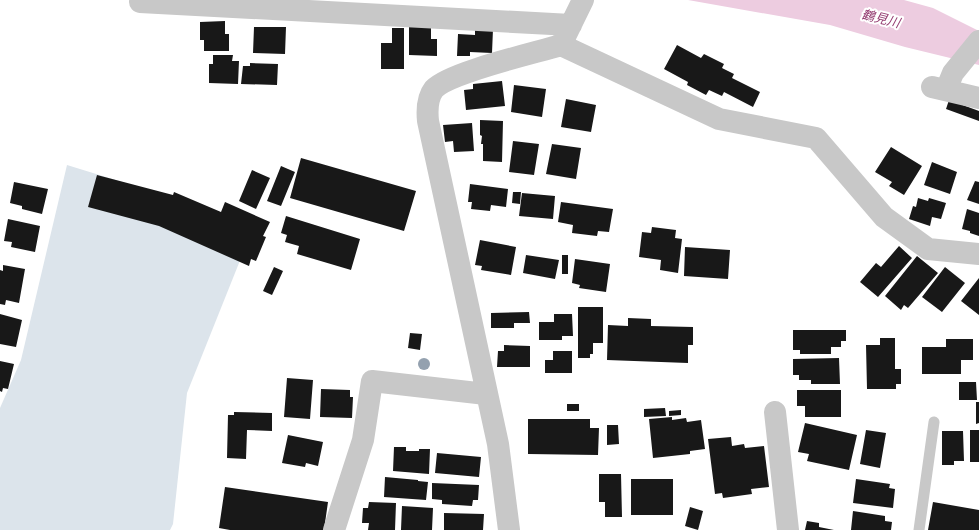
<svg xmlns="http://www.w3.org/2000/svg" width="979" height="530" viewBox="0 0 979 530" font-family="Ubuntu,'Noto Sans JP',sans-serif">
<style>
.green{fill:#dce4eb}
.water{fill:#edcce0}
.building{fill:#181818}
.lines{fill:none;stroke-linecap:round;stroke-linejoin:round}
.service{stroke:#c8c8c8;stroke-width:11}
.minor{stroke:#c8c8c8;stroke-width:22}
.tree{fill:#94a1af}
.labels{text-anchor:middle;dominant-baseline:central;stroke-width:4;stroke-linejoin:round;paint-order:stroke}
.water-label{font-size:13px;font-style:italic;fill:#953d72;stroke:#fff}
</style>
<rect width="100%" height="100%" fill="#fff"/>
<path class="green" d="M 67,165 L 255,223 L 187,393 L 173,524 L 170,530 L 0,530 L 0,408 L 21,360 Z"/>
<path class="water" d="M 688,0 L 904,0 L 933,8 L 979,31 L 979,65 L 905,47 L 830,25 Z"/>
<path class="building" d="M 225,21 L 225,34 L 229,34 L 229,51 L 204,51 L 204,40 L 200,40 L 200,22 Z
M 254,27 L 286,27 L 285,54 L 253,53 Z
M 409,27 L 431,27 L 431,39 L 437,39 L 437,56 L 409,55 Z
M 392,28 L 404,28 L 404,69 L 381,69 L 381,43 L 392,43 Z
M 475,28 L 493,29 L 492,53 L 470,52 L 470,56 L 457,56 L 458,34 L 475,35 Z
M 677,45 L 701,58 L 704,54 L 724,64 L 722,68 L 734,74 L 732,78 L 760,92 L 753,107 L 724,92 L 722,96 L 709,90 L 706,95 L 687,85 L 688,82 L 664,69 Z
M 213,55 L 233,55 L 232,61 L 239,61 L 238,84 L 209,83 L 209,64 L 213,64 Z
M 250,63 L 278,64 L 277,85 L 241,84 L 243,66 L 250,66 Z
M 502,81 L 505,106 L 466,110 L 464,90 L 473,89 L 473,84 Z
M 514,85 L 546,89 L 542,117 L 511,112 Z
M 566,99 L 596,105 L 591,132 L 561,127 Z
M 949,100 L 979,111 L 979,121 L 946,109 Z
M 480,120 L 503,121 L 502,162 L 483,161 L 483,144 L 481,144 L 482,136 L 480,135 Z
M 472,123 L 474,151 L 454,152 L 453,141 L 445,142 L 443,125 Z
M 513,141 L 539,144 L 534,175 L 509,172 Z
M 552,144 L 581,148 L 576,179 L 546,174 Z
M 891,147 L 922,166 L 904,195 L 889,186 L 892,182 L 875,172 Z
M 301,158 L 416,191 L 404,231 L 290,198 Z
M 932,162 L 957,172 L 950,194 L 924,185 Z
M 281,166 L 295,172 L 281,206 L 267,201 Z
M 252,170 L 270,178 L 256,209 L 239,201 Z
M 97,175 L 173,195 L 174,192 L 221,212 L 225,202 L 270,222 L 263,236 L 266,237 L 256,261 L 251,259 L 249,266 L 159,226 L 88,207 Z
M 975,181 L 979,182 L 979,204 L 967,200 Z
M 14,182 L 48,189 L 42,214 L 22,209 L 22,206 L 10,203 Z
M 470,184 L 508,189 L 506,207 L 491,205 L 490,211 L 471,209 L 472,202 L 468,202 Z
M 513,192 L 521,192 L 520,204 L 512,203 Z
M 522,193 L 555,196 L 553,219 L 519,216 Z
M 918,198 L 928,201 L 929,198 L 946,203 L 941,219 L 932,217 L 930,226 L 909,219 L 913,206 L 916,207 Z
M 561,202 L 613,209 L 609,232 L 598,231 L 597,236 L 572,233 L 573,225 L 558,222 Z
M 967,209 L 979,213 L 979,236 L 970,233 L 970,231 L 962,229 Z
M 286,216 L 360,239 L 351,270 L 297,254 L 299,246 L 285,242 L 287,235 L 281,233 Z
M 8,219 L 40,226 L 35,252 L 11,247 L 12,242 L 4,241 Z
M 652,227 L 676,230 L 675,238 L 682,239 L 678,273 L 660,270 L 661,260 L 639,257 L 642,232 L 651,233 Z
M 480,240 L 516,247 L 511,275 L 481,270 L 482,266 L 475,265 Z
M 899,246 L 912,258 L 878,297 L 860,282 L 876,263 L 881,267 Z
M 685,247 L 730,250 L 728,279 L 684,276 Z
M 526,255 L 559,260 L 555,279 L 523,273 Z
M 562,255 L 568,255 L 568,274 L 562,274 Z
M 917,256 L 938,273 L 908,308 L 904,305 L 901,310 L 885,296 Z
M 575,259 L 610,264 L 606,292 L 579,288 L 580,285 L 572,283 Z
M 3,265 L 25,269 L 19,303 L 6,300 L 5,305 L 0,304 L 0,270 L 3,271 Z
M 274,267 L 283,271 L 272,295 L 263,291 Z
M 945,267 L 965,283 L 942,312 L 922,297 Z
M 979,278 L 979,315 L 961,301 Z
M 578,307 L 603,307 L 603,343 L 593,343 L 593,354 L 590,354 L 590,358 L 578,358 Z
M 529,312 L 530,323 L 514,323 L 514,328 L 491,328 L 491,313 Z
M 0,314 L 22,320 L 16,347 L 0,344 Z
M 554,314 L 572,314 L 573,336 L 562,336 L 562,340 L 539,340 L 539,322 L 554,322 Z
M 628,318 L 651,319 L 651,326 L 693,327 L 693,345 L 688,345 L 688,363 L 607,360 L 608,325 L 628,326 Z
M 793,330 L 846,330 L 846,341 L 841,341 L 841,347 L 831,347 L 831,354 L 800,354 L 800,350 L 793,350 Z
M 410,333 L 422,334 L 420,350 L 408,348 Z
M 880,338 L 895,338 L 895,369 L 901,369 L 901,384 L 896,384 L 896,389 L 867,389 L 866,345 L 880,345 Z
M 946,339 L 973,339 L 973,360 L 961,360 L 961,374 L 922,374 L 922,347 L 946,347 Z
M 504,345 L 530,346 L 530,367 L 497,367 L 498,351 L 504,351 Z
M 553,351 L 572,351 L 572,373 L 545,373 L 545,360 L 553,360 Z
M 839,358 L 840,384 L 811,384 L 811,380 L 799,380 L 799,375 L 793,375 L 793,359 Z
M 0,361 L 14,364 L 8,389 L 3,388 L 2,392 L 0,391 Z
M 287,378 L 313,380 L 310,419 L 284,417 Z
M 959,382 L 976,382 L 977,400 L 959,400 Z
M 321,389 L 350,390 L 350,397 L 353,397 L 352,418 L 320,417 Z
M 797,390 L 841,390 L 841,417 L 805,417 L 805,406 L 797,406 Z
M 976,402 L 979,402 L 979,423 L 976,424 Z
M 567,404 L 579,404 L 579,411 L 567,411 Z
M 665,408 L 666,416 L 644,417 L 644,409 Z
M 681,410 L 681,415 L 669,416 L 669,411 Z
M 234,412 L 272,413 L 272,431 L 247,430 L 246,459 L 227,458 L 228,415 L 234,415 Z
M 672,417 L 672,420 L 686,418 L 687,422 L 701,420 L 705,449 L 690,451 L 690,454 L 653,458 L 649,419 Z
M 528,419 L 590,419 L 590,428 L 599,428 L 598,455 L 528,454 Z
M 805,423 L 857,435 L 849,470 L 807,461 L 809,454 L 798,452 Z
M 607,425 L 618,425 L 619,444 L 607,445 Z
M 866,430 L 886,433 L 880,468 L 860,464 Z
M 970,430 L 979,430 L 979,462 L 970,462 Z
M 942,431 L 963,431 L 964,461 L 954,461 L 954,465 L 942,465 Z
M 288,435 L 323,442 L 318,466 L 306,463 L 305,467 L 282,463 Z
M 731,437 L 732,446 L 744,444 L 745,448 L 764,446 L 769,487 L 751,489 L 752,494 L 723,498 L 722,493 L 715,494 L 708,439 Z
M 394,447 L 406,447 L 406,451 L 419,451 L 419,449 L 430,449 L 429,474 L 393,471 Z
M 437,453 L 481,457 L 479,477 L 435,473 Z
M 599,474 L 621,474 L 622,517 L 605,517 L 605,502 L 599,502 Z
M 385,477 L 418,480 L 418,481 L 428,482 L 426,500 L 384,497 Z
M 631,479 L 673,479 L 673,515 L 631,515 Z
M 856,479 L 890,484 L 889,488 L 895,489 L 893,508 L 853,503 Z
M 432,483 L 479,485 L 478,500 L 473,500 L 472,506 L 442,504 L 442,500 L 432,499 Z
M 225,487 L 328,502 L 324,530 L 230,530 L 219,528 Z
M 369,502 L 396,503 L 395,530 L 368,530 L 369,523 L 362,523 L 363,508 L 368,508 Z
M 933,502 L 979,510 L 979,530 L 928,530 Z
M 402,506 L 433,508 L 432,530 L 401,530 Z
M 690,507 L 703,511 L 698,530 L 685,526 Z
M 853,511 L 885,516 L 885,521 L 892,522 L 891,530 L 851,530 Z
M 444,513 L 484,514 L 483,530 L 444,530 Z
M 807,521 L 819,523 L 819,527 L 834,530 L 805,530 Z"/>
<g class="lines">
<path class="service" d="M 919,530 L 934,422"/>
<path class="minor" d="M 140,2 L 571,25
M 561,45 L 719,119 L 816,138 L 884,217 L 928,249 L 979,254
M 932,87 L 979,98
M 946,90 L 953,73 L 979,41
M 775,412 L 788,530
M 334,530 L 363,440 L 372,381 L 486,394
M 509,530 L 498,444 L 428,121 C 427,111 427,98 434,89 C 450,72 535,53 561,45 L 583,0"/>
</g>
<circle class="tree" cx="424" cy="364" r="6"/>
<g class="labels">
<g class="water-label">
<text transform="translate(881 18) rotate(14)">鶴見川</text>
</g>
</g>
</svg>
